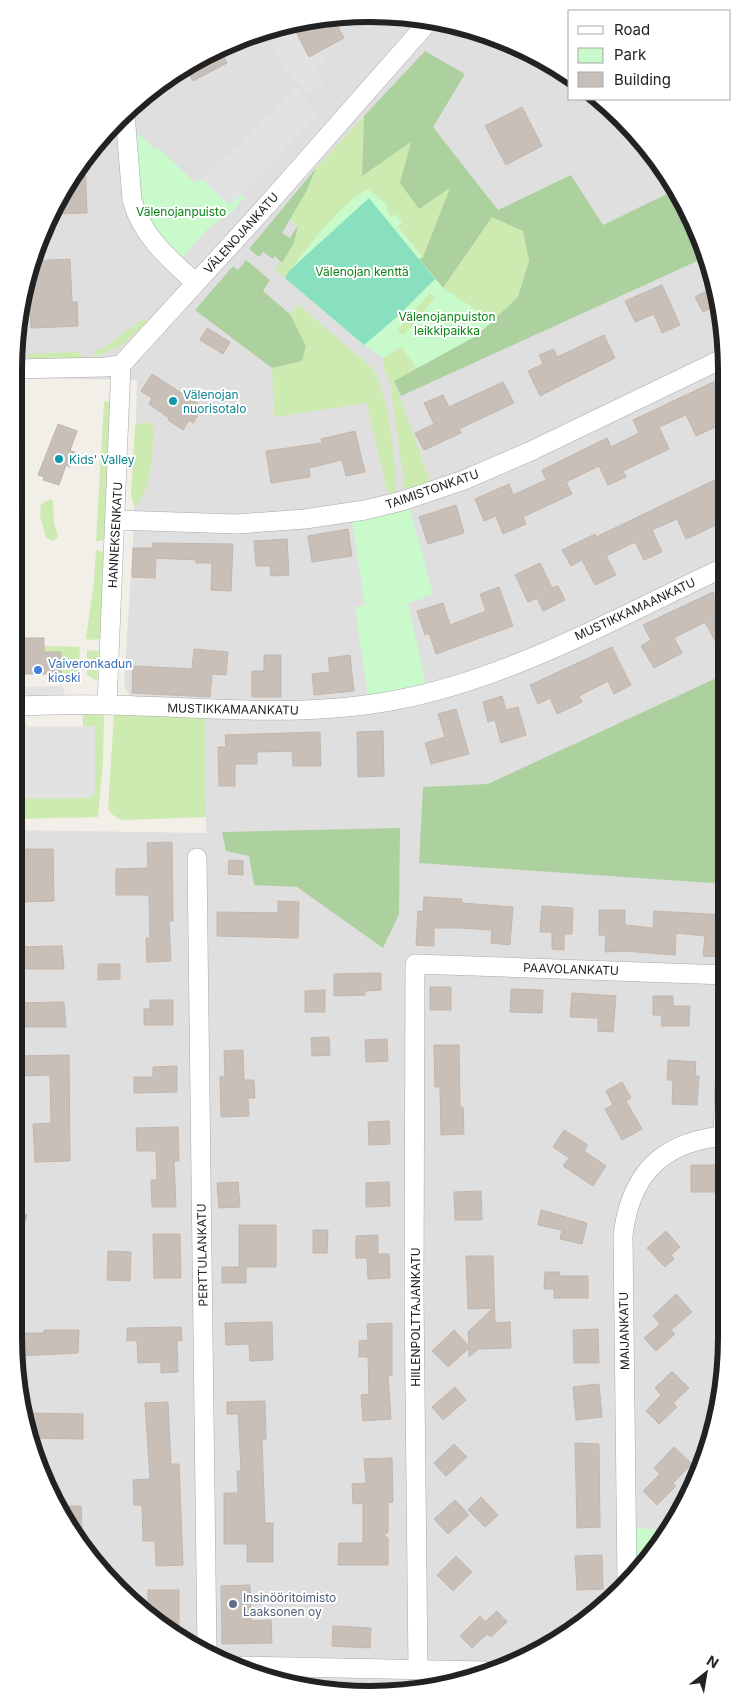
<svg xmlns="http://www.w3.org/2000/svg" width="741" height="1708" viewBox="0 0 741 1708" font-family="Inter,sans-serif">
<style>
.residential{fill:#e0dfdf}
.grass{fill:#cdebb0}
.forest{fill:#add19e}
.park{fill:#c8facc;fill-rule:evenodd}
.pitch{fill:#88e0be}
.parking{fill:#e2e2e2}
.building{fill:#c7bfb8;stroke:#c4b6ab}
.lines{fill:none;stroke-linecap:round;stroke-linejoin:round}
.minor-casing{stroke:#a9a9a9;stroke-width:20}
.minor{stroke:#fff;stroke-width:19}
.culture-dot{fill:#0f9aa8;stroke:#fff;stroke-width:2}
.shop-dot{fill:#3f7fe0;stroke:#fff;stroke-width:2}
.service-dot{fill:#5c6f8a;stroke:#fff;stroke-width:2}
.labels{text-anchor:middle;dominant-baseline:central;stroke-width:4;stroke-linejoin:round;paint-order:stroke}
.park-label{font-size:12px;fill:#0c8416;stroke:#fff}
.street-label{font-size:12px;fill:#222;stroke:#fff}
.culture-label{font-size:12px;fill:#0d838f;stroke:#fff;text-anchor:start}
.shop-label{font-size:12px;fill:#366cbe;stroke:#fff;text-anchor:start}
.service-label{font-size:12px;fill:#4e5e75;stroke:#fff;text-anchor:start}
.rim{fill:none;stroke:#222;stroke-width:6}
</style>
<rect width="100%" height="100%" fill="#f2efe9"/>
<path class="residential" d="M 347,15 L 417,17 L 485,33 L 569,74 L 570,99 L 595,99 L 653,153 L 700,234 L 724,324 L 727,1337 L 708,1452 L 680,1516 L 639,1573 L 549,1647 L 440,1687 L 370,1694 L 301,1687 L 192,1647 L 102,1573 L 61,1516 L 33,1452 L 14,1337 L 14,830 L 206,833 L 205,717 L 130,696 L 124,686 L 133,540 L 137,380 L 14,378 L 33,256 L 62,192 L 102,135 L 154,87 L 213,50 L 278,26 Z"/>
<path class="grass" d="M 364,116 L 362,175 L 412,142 L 419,209 L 451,187 L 423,257 L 398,226 L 402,222 L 395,214 L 391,218 L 325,229 L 289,271 L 285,278 L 275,270 L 294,243 L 298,226 L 290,220 L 316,168 Z
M 492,216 L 523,230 L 529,261 L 518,297 L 493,321 L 443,288 Z
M 430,292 L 436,297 L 404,335 L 399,334 L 398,329 Z
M 298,304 L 373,369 C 388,393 397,465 396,494 L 388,496 L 367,403 L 274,417 L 272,368 L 302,361 L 306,346 L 290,314 Z
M 144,318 L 147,322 L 122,345 L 94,357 L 95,351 L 108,345 Z
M 401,346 L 417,368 L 394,381 L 431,484 L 405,491 L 390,382 L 383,367 L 383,358 Z
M 77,352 L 82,355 L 83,358 L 31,360 L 27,354 Z
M 104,401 L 111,402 L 105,540 L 96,541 Z
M 150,422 L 154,428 C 152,456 153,485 135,508 L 131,495 L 135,425 Z
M 51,499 L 53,501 L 54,523 L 58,536 L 54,541 L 46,538 L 40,516 L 41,504 Z
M 96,550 L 105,553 L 100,639 L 88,640 L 86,638 L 94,582 Z
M 44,646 L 80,647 L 78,675 L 71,679 L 62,678 L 61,652 L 44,652 Z
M 87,650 L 99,651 L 97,681 L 87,675 Z
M 104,713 L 103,762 L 98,817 L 14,819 L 14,717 L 23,717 L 27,727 L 15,727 L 18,798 L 87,798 L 92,796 L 95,727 L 83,726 L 83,714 Z
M 114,713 L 205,717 L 206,817 L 124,820 C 116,818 112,816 108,808 Z"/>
<path class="forest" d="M 425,51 L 465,74 L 433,127 L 498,210 L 571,175 L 603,225 L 675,190 L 700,234 L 706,257 L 401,396 L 394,381 L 476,336 L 518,297 L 529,261 L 523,231 L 492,217 L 443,288 L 419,259 L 423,257 L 450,188 L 419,209 L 400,183 L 411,142 L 362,176 L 364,116 Z
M 316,168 L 306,192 L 282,233 L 290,238 L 298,225 L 294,243 L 282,263 L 275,256 L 273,259 L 263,252 L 259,257 L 249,249 Z
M 246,260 L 270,280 L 263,291 L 290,314 L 306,346 L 302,361 L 272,368 L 195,310 L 233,266 L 238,270 Z
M 725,674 L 726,884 L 419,863 L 423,787 L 488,784 Z
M 400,828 L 399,914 L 383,948 L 297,887 L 254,885 L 249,856 L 226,851 L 222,832 Z"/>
<path class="park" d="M 136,131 L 154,149 L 159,148 L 195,183 L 201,179 L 229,205 L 242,194 L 245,197 L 232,212 L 208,228 L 181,259 L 149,222 L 140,200 Z
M 368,189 L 386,204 L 390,217 L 395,214 L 402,222 L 398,227 L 423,257 L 419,259 L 443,288 L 493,321 L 476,336 L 417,368 L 401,346 L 383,358 L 364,345 L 285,278 L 289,271 C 308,248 342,201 368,189 ZM 430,293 L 436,297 L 404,335 L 399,334 L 398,329 Z
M 409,506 L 433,594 L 408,603 L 426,685 L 368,696 L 355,607 L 365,606 L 352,520 Z
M 633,1528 L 669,1530 L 633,1577 Z"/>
<path class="pitch" d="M 369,198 L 435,279 L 398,316 L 364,345 L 285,278 L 289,271 Z"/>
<path class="parking" d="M 292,24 L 309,56 L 319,52 L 325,60 L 316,66 L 324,83 L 311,95 L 283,66 L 266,31 Z
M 296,88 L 318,113 L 253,183 L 230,205 L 201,179 L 244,141 Z
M 63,686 L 65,697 L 14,698 L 15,687 Z
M 95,726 L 95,792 L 93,796 L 87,798 L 17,799 L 15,727 Z"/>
<path class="building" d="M 333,17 L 344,38 L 309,57 L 292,24 Z
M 219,48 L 227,63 L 193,81 L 186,67 Z
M 522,107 L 542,146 L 506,165 L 485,126 Z
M 85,159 L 87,213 L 52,214 L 62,192 Z
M 70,259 L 72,302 L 77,302 L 78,326 L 31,328 L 29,277 L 32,261 Z
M 662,285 L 680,325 L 662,333 L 654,314 L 635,322 L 625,301 Z
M 714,287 L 719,304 L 703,312 L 695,297 Z
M 207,328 L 230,342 L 223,354 L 200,340 Z
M 604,335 L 615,358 L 540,396 L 528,371 L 543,364 L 539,355 L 554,349 L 557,357 Z
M 152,374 L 203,407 L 193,423 L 189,420 L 183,430 L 168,420 L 169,418 L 149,404 L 152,398 L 141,391 Z
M 724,377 L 724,423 L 696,436 L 686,415 L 659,427 L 669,449 L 623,471 L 626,477 L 608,485 L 599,466 L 566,482 L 572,494 L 523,517 L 526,524 L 503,534 L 496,516 L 484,521 L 475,499 L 509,484 L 513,495 L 546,480 L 542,470 L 607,438 L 611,447 L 639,433 L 633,420 Z
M 503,382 L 514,403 L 459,429 L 461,433 L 424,450 L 415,433 L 434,424 L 424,403 L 443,395 L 449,407 Z
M 58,424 L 77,431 L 70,451 L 75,452 L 70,467 L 66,465 L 59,485 L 43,480 L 44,477 L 38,475 Z
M 355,431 L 365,472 L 346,476 L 342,460 L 309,468 L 310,477 L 271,483 L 266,451 L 322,443 L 321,439 Z
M 725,475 L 725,521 L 686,539 L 677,519 L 652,530 L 662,552 L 644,560 L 635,542 L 606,556 L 616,575 L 595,585 L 582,560 L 571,566 L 562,550 L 595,534 L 596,537 Z
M 456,505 L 464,533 L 428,544 L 419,517 Z
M 348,529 L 352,556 L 312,562 L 308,536 Z
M 287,539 L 289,575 L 271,576 L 270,566 L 256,566 L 254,541 Z
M 153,543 L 233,544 L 231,591 L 211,590 L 212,563 L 196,563 L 196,560 L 156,558 L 155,578 L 132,577 L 133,548 L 153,548 Z
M 540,563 L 552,588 L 558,586 L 565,600 L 543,611 L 537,598 L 528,602 L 515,575 Z
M 499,587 L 513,626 L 436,654 L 429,633 L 425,635 L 417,611 L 443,603 L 450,625 L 486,611 L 480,594 Z
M 713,592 L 725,617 L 725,636 L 715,641 L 705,622 L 674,638 L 682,653 L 654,668 L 641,646 L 651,640 L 643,625 Z
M 22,638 L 44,638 L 44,652 L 61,652 L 61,674 L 22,674 Z
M 612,647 L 631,685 L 614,694 L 608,681 L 579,696 L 582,702 L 557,714 L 550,698 L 538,704 L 530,685 Z
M 194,649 L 228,652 L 226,675 L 212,674 L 210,697 L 132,693 L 133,666 L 192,669 Z
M 264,655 L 281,655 L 281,697 L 252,697 L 252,671 L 264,671 Z
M 350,655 L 354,691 L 314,695 L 312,674 L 330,672 L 328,658 Z
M 502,696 L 506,710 L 518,707 L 526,735 L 501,743 L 495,720 L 488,722 L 483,702 Z
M 456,709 L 469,754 L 431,764 L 425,743 L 445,737 L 438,714 Z
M 383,731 L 384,776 L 358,777 L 357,732 Z
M 320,732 L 321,766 L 293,766 L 292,751 L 257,752 L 257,764 L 235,764 L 235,786 L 219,786 L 218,747 L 226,747 L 225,735 Z
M 172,842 L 173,921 L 169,921 L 171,961 L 147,962 L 146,938 L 150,938 L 149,895 L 116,895 L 116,869 L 148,868 L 147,843 Z
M 18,849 L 53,849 L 54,901 L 19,902 Z
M 229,860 L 243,861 L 243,875 L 228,874 Z
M 424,897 L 462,899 L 462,903 L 513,907 L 510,945 L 491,943 L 492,930 L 461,928 L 434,928 L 434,946 L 416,945 L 418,911 L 423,912 Z
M 278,901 L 299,902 L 298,938 L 217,936 L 217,912 L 278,913 Z
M 542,906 L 573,908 L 572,934 L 564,934 L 564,950 L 552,949 L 552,932 L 540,932 Z
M 599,910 L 625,910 L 625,925 L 653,928 L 654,911 L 726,915 L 723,957 L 703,956 L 705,936 L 676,933 L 675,955 L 624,951 L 605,952 L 606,935 L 599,935 Z
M 62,946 L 64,969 L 15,969 L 14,947 Z
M 98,964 L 120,964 L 120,979 L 98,980 Z
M 381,973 L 381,990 L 365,991 L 365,995 L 334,996 L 334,974 Z
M 430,987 L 451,987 L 451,1010 L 430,1010 Z
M 511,989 L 543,990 L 542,1013 L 510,1012 Z
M 325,990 L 325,1012 L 305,1012 L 305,991 Z
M 572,993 L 616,996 L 613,1032 L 598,1031 L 598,1018 L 570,1017 Z
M 653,996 L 673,996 L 673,1006 L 690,1006 L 689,1026 L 661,1026 L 662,1015 L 653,1015 Z
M 150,1000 L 173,1000 L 173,1025 L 144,1025 L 144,1009 L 150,1009 Z
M 64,1002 L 66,1027 L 18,1027 L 17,1003 Z
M 329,1037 L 330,1055 L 312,1056 L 311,1038 Z
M 387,1039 L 388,1061 L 366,1062 L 365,1040 Z
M 434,1045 L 459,1045 L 460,1107 L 463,1107 L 464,1134 L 441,1135 L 440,1087 L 435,1087 Z
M 243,1050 L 244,1080 L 254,1080 L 255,1098 L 248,1098 L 249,1116 L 221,1117 L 220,1077 L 225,1076 L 224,1051 Z
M 69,1055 L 70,1161 L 35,1162 L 33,1124 L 51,1123 L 50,1075 L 17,1076 L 16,1056 Z
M 668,1060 L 696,1062 L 695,1076 L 699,1076 L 697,1105 L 672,1104 L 673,1080 L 667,1080 Z
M 177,1066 L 177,1092 L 134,1093 L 134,1077 L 153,1077 L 153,1067 Z
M 622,1082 L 631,1098 L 626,1101 L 642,1129 L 622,1140 L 605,1109 L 613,1105 L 606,1091 Z
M 389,1121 L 390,1144 L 369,1145 L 368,1122 Z
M 178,1127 L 179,1161 L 174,1161 L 176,1207 L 152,1207 L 151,1180 L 157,1180 L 156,1151 L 137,1151 L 136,1128 Z
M 564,1130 L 588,1145 L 584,1151 L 606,1166 L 593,1186 L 563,1166 L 569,1158 L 553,1147 Z
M 691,1165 L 727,1165 L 727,1192 L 691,1192 Z
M 238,1182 L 240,1207 L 219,1208 L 217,1183 Z
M 389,1182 L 390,1206 L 366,1207 L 366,1183 Z
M 481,1191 L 482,1220 L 455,1220 L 454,1192 Z
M 14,1210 L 27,1215 L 17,1249 L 14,1248 Z
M 541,1210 L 587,1223 L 582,1244 L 560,1239 L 562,1230 L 538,1225 Z
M 239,1225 L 276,1225 L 276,1267 L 246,1267 L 246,1283 L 222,1283 L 222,1267 L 239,1267 Z
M 313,1230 L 328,1230 L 327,1253 L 313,1253 Z
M 666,1231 L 680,1247 L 671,1255 L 674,1259 L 665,1267 L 647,1248 Z
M 153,1234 L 180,1234 L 181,1278 L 154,1278 Z
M 378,1235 L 378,1254 L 389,1254 L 390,1278 L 368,1279 L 367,1258 L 356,1258 L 356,1236 Z
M 108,1251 L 131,1252 L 130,1281 L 107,1280 Z
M 466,1256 L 493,1256 L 495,1323 L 510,1322 L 511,1348 L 478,1349 L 469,1357 L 469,1348 L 448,1367 L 432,1351 L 454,1330 L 469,1346 L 468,1332 L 493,1308 L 468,1309 Z
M 545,1272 L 560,1272 L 559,1276 L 588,1276 L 588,1298 L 554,1298 L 554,1289 L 544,1289 Z
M 676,1294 L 692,1312 L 671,1330 L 675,1334 L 656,1351 L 644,1338 L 660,1324 L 653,1316 Z
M 272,1322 L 273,1360 L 250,1361 L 249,1344 L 226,1345 L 225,1323 Z
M 392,1323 L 392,1375 L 388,1375 L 391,1419 L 363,1421 L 361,1395 L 369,1394 L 368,1357 L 359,1357 L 359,1341 L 368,1340 L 367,1324 Z
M 181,1327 L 182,1340 L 177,1341 L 178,1372 L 161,1373 L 161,1362 L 138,1363 L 137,1340 L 127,1341 L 127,1328 Z
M 598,1329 L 599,1363 L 574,1363 L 573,1330 Z
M 44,1330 L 79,1330 L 78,1353 L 17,1356 L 14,1333 L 44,1333 Z
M 672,1371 L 689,1388 L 673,1403 L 677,1407 L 659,1424 L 646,1411 L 661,1395 L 655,1388 Z
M 599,1384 L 602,1417 L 576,1420 L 573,1387 Z
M 455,1387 L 466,1400 L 443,1420 L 432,1407 Z
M 265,1401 L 266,1439 L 262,1439 L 265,1523 L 273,1523 L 273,1562 L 247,1562 L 247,1544 L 224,1544 L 224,1493 L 238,1493 L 237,1471 L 241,1471 L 238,1414 L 227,1414 L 227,1402 Z
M 168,1402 L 171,1464 L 179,1464 L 183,1565 L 156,1566 L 155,1541 L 143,1541 L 142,1505 L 134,1505 L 133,1480 L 150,1479 L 145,1403 Z
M 26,1413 L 83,1414 L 83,1439 L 30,1438 Z
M 575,1443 L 599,1444 L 600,1527 L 577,1528 Z
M 454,1444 L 467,1457 L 446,1476 L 434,1463 Z
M 674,1447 L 692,1464 L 673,1483 L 676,1486 L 657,1505 L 643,1491 L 660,1474 L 654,1468 Z
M 392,1458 L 393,1502 L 388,1503 L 388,1532 L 384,1535 L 388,1538 L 388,1565 L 338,1565 L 339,1543 L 363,1543 L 363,1503 L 353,1504 L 352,1484 L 366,1483 L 364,1459 Z
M 481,1497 L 498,1515 L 485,1527 L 468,1510 Z
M 455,1500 L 469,1515 L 448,1534 L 434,1519 Z
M 57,1506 L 81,1506 L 82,1530 L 72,1531 Z
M 602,1555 L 603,1589 L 577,1590 L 575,1556 Z
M 456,1556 L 472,1572 L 453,1591 L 437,1575 Z
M 250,1585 L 251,1621 L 271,1620 L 272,1643 L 222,1644 L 221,1586 Z
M 148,1590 L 179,1590 L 179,1626 L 168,1627 L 148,1610 Z
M 497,1611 L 507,1622 L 491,1637 L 487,1634 L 472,1648 L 460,1636 L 480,1616 L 485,1622 Z
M 333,1626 L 371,1628 L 370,1648 L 332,1646 Z"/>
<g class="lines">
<defs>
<path id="minor" d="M 125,114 L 132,200 C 142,236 169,259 196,283
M 14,369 L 105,367 L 121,365 L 268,204 L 430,20
M 116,520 L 237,524 L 305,519 L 365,510 L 402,501 L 464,480 L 531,451 L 724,358
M 107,705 L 121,365
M 14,706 C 45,705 77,704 108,705 C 206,707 304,719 401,699 C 513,677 622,615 725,567
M 197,858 L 207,1652
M 723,1137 L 726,1053
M 627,1582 L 623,1235 C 629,1188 649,1154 696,1141 C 705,1139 718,1135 727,1138
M 243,1666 L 484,1671
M 418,1670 L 414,1296 L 415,964 L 726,975"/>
</defs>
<use href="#minor" class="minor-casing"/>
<use href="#minor" class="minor"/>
</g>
<g class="culture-dot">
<circle cx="173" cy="401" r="5"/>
<circle cx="59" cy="459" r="5"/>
</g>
<circle class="shop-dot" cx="38" cy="670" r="5"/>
<circle class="service-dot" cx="233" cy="1604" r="5"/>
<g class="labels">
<g class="park-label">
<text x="181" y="211">Välenojanpuisto</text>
<text x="362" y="271">Välenojan kenttä</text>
<text x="447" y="316">Välenojanpuiston<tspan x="447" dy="14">leikkipaikka</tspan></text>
</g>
<g class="street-label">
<text transform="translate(241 233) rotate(-48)">VÄLENOJANKATU</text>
<text transform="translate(432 489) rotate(-19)">TAIMISTONKATU</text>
<text transform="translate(115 535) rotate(-87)">HANNEKSENKATU</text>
<text transform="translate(635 609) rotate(-25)">MUSTIKKAMAANKATU</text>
<text transform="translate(233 709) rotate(1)">MUSTIKKAMAANKATU</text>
<text transform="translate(571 969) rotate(2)">PAAVOLANKATU</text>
<text transform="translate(202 1255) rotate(-91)">PERTTULANKATU</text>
<text transform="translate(415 1317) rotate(-90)">HIILENPOLTTAJANKATU</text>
<text transform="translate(624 1331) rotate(-91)">MAIJANKATU</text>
</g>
<g class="culture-label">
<text x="183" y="394">Välenojan<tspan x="183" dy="14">nuorisotalo</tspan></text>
<text x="69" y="459">Kids' Valley</text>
</g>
<g class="shop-label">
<text x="48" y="663">Vaiveronkadun<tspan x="48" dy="14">kioski</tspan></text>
</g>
<g class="service-label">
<text x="243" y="1597">Insinööritoimisto<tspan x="243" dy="14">Laaksonen oy</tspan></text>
</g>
</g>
<path d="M0 0H741V1708H0ZM370 22H370A348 348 0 0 1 718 370V1338A348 348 0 0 1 370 1686H370A348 348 0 0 1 22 1338V370A348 348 0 0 1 370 22Z" fill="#fff" fill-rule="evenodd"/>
<path class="rim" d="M370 22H370A348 348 0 0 1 718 370V1338A348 348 0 0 1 370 1686H370A348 348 0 0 1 22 1338V370A348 348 0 0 1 370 22Z"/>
<rect x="568" y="10" width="162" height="90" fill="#ffffff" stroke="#a7a7a7"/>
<rect x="578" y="26" width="25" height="8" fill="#ffffff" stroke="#a7a7a7"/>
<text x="614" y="35" font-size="15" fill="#222222">Road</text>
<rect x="578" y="48" width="25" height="15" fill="#c8facc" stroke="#a7a7a7"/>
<text x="614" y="60" font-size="15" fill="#222222">Park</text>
<rect x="578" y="72" width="25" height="15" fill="#c7bfb8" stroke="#a7a7a7"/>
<text x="614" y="85" font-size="15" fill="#222222">Building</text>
<g transform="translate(706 1673) rotate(31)" stroke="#ffffff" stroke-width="4" paint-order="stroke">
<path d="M0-4L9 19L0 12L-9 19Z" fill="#222222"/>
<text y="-8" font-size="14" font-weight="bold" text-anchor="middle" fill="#222222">N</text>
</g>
</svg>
